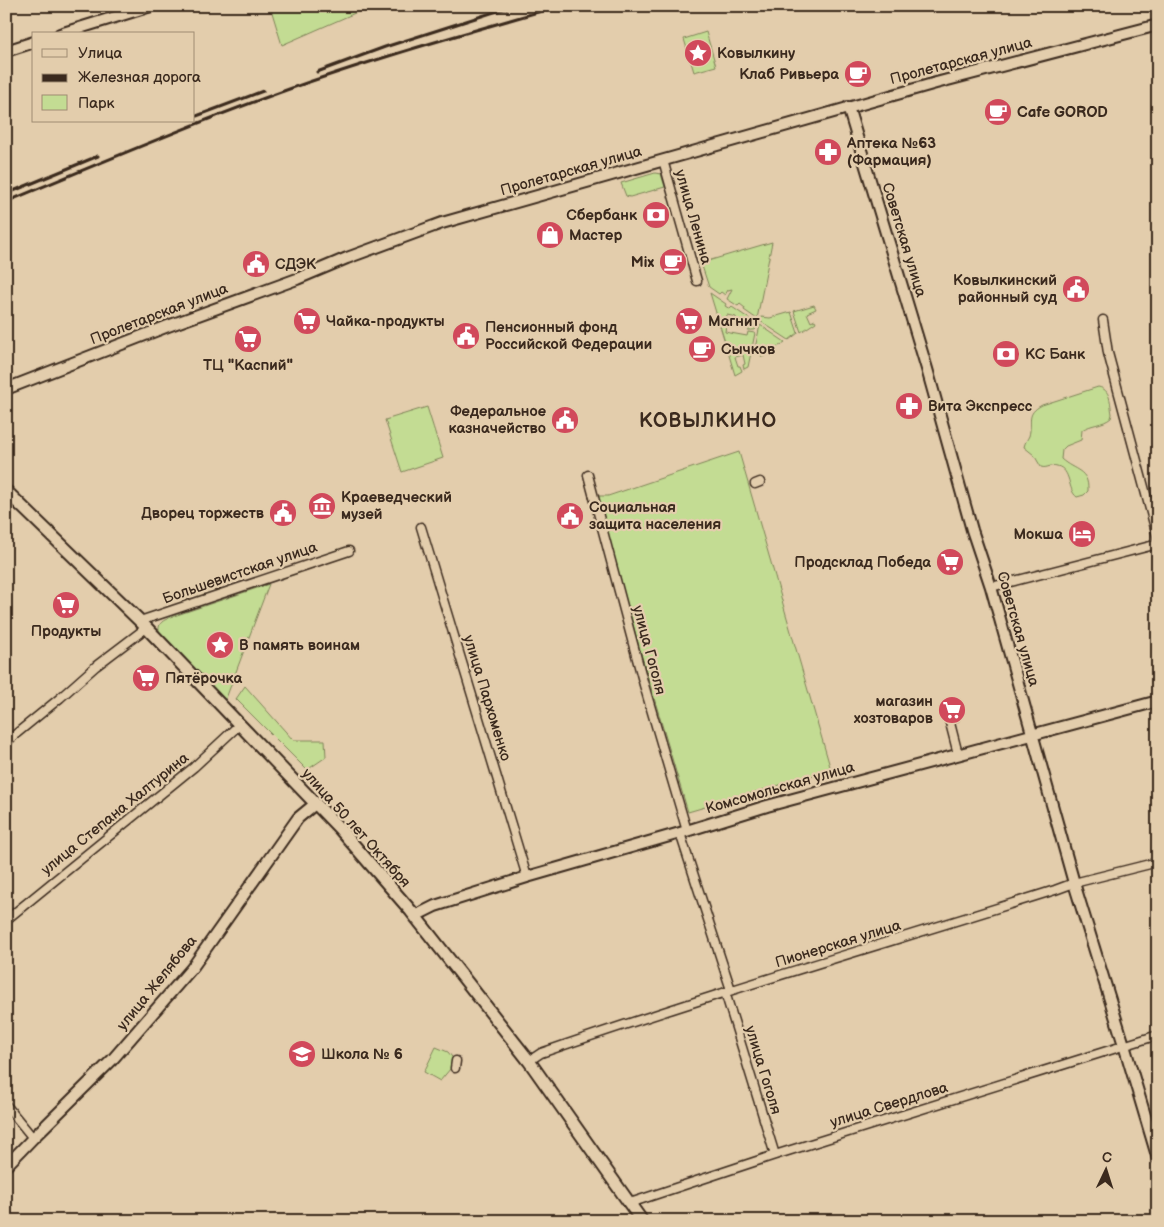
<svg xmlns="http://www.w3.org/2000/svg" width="1164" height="1227" viewBox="0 0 1164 1227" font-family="'Balsamiq Sans',sans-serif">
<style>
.green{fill:#c3dc93;stroke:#7f8358}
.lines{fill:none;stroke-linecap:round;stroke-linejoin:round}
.minor-casing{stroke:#3b2a1e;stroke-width:11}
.tertiary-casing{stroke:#3b2a1e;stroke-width:14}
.secondary-casing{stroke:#3b2a1e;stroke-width:15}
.minor{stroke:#e3cdac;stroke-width:8}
.tertiary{stroke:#e3cdac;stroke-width:10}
.secondary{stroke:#e3cdac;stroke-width:11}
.rail{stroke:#3b2a1e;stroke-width:3}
.labels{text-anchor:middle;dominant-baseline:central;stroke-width:4.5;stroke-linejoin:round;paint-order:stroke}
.poi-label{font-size:15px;font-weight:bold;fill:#3b2a1e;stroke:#e3cdac;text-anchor:start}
.street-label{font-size:15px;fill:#3b2a1e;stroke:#e3cdac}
.district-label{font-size:20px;font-weight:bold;letter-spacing:1px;fill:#3b2a1e;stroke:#e3cdac}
</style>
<rect width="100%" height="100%" fill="#e3cdac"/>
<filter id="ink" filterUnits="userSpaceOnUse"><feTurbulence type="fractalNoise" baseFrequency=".02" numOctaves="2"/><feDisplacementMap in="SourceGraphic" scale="10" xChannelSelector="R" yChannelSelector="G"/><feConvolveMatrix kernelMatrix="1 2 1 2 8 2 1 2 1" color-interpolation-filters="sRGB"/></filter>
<g filter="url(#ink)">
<path class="green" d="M 270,6 L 371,6 L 282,45 Z
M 706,32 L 716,66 L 694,72 L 684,39 Z
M 655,173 L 661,174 L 665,187 L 630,197 L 626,196 L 621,183 Z
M 772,242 L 757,319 L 744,310 L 745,308 L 740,304 L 738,306 L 727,299 L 732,289 L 728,290 L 725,295 L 721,292 L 719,294 L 709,287 L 701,263 Z
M 710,293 L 726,304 L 725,306 L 730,309 L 732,307 L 757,324 L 755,330 L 748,330 L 749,326 L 735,324 L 736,317 L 727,315 L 725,332 L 747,336 L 748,332 L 755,333 L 748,367 L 744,369 L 743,365 L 745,364 L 743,355 L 735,357 L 738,366 L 740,366 L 742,371 L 735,375 Z
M 814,305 L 816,309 L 807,313 L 811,322 L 815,320 L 816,322 L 801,332 L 794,311 Z
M 791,312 L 798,333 L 789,340 L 760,321 L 761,317 L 770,318 Z
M 760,325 L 785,342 L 763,357 L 761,356 L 761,354 L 757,352 L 756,354 L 754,353 Z
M 1098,387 C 1111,389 1110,403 1112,414 L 1111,418 C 1103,425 1091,424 1082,430 L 1081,440 L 1066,446 L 1062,450 L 1061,459 C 1074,471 1089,469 1088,491 L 1084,495 L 1077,497 C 1067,490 1072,470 1057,466 C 1051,464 1047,469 1041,467 L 1034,455 L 1024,447 C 1025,442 1027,440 1029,436 C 1033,421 1025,414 1042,405 Z
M 427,407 L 443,458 L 402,472 L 385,420 Z
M 739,452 L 831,770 L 688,812 L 643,661 L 597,496 L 608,496 Z
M 269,584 L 225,701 L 159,632 C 158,622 163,621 171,617 Z
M 245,686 L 293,740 L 325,740 L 326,757 L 307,770 L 236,699 Z
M 436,1047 L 448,1052 L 456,1062 L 440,1081 L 424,1072 Z"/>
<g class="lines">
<defs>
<path id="minor" d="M 663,160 L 697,281
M 1103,320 L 1108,353 L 1158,539
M 588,475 L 644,685 L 687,831
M 755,484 L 760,482
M 421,527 L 527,877
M 991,587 L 1158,544
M 140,621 L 349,551
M 954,715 L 955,717 L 949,719 L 958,754
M 6,742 L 60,698 L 96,666 L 146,628
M 680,833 L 731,990
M 6,920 L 194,767 L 239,725
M 725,992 L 775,1155
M 529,1061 L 541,1053 C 711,994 884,944 1055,890 L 1074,883 L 1158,862
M 455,1068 L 456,1061
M 6,1105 L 33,1138
M 630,1203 L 775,1155 L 1158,1035"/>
<path id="tertiary" d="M 60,34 L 151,6
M 6,51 L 34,42
M 848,107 L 927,369 L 972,530 L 991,587 L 1074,883 L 1124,1045 L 1158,1159
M 6,389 L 168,326 L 297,279 L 347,258 L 442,223 L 936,83 L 1158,25
M 415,916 L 435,906 L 527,877 L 680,833 L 767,806 L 1158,701
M 6,1166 L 33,1138 L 112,1060 L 192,968 L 298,818 L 315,804"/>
<path id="secondary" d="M 6,491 L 140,621 L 339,828 L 411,911 L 529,1061 L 642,1221"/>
</defs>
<use href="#minor" class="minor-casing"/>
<use href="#tertiary" class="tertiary-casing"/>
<use href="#secondary" class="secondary-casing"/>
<use href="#minor" class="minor"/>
<use href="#tertiary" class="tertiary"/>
<use href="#secondary" class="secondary"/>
<path class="rail" d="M 317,72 L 385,47 L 513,6
M 194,117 L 263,91
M 6,194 L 98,156
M 6,202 C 107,160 206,118 309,82 C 391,54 475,30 559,6"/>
</g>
</g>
<defs>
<symbol id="sight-disc" viewBox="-11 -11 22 22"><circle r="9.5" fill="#d1495b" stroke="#e3cdac"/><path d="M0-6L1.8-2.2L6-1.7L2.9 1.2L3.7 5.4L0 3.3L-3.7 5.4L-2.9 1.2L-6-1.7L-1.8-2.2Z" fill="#fff"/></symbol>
<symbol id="cafe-disc" viewBox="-11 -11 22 22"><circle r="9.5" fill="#d1495b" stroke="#e3cdac"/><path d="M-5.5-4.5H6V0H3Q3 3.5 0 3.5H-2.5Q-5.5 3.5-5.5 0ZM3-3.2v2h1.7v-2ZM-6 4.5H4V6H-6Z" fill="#fff"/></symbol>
<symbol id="pharmacy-disc" viewBox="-11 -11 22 22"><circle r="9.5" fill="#d1495b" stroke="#e3cdac"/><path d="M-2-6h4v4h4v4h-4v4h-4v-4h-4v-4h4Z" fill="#fff"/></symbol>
<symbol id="bank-disc" viewBox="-11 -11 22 22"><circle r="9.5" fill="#d1495b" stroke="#e3cdac"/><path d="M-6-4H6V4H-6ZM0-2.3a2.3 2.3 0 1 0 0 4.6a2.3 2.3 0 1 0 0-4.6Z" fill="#fff"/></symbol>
<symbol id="shop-disc" viewBox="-11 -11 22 22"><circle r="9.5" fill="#d1495b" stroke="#e3cdac"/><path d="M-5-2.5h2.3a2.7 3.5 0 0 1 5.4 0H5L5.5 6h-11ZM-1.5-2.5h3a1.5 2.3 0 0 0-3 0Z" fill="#fff"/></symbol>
<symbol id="civic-disc" viewBox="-11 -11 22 22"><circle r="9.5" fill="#d1495b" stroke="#e3cdac"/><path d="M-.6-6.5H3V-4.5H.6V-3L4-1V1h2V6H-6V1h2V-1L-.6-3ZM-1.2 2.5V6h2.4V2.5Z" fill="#fff"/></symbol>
<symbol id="supermarket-disc" viewBox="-11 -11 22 22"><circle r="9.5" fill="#d1495b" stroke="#e3cdac"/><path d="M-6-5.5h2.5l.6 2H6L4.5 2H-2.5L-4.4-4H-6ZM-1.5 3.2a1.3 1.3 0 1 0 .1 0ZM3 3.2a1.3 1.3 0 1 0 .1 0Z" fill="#fff"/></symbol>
<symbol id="museum-disc" viewBox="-11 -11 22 22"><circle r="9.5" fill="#d1495b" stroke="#e3cdac"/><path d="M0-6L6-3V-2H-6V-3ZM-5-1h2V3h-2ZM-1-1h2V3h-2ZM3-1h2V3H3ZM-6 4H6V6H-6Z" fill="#fff"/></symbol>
<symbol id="hotel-disc" viewBox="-11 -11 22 22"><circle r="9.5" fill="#d1495b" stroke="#e3cdac"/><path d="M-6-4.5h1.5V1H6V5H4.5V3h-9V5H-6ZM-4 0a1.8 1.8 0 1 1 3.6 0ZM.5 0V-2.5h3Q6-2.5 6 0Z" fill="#fff"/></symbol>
<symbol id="school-disc" viewBox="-11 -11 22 22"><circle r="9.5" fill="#d1495b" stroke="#e3cdac"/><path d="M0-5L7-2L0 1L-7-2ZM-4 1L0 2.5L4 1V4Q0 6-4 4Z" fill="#fff"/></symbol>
</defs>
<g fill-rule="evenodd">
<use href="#sight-disc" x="682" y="37" width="32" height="32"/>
<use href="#cafe-disc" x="842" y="58" width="32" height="32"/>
<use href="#cafe-disc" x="982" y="96" width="32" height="32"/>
<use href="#pharmacy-disc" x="812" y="136" width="32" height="32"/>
<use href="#bank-disc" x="640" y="199" width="32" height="32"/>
<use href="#shop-disc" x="534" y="219" width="32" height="32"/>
<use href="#cafe-disc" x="657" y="246" width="32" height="32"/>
<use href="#civic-disc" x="240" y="248" width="32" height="32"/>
<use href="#civic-disc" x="1060" y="273" width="32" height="32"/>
<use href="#supermarket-disc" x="291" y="305" width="32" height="32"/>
<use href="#supermarket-disc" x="673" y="305" width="32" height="32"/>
<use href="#civic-disc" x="450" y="320" width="32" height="32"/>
<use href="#supermarket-disc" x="232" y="323" width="32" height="32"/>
<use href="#cafe-disc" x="686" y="333" width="32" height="32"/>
<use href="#bank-disc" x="990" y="338" width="32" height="32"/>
<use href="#pharmacy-disc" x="893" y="390" width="32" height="32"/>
<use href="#civic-disc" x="549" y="404" width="32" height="32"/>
<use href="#museum-disc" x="306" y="490" width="32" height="32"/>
<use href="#civic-disc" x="267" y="497" width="32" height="32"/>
<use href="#civic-disc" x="554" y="500" width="32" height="32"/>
<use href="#hotel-disc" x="1066" y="518" width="32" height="32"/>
<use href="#supermarket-disc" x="934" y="546" width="32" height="32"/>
<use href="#supermarket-disc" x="50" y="589" width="32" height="32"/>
<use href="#sight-disc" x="204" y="629" width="32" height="32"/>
<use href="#supermarket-disc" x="130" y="662" width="32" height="32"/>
<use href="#supermarket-disc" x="936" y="694" width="32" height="32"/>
<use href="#school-disc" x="286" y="1038" width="32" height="32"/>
</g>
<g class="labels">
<g class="poi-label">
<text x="717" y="53">Ковылкину</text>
<text x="839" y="74" text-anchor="end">Клаб Ривьера</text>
<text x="1017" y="112">Cafe GOROD</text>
<text x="847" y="143">Аптека №63<tspan x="847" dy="17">(Фармация)</tspan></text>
<text x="637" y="215" text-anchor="end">Сбербанк</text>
<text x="569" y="235">Мастер</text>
<text x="654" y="262" text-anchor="end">Mix</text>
<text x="275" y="264">СДЭК</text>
<text x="1057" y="280" text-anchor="end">Ковылкинский<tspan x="1057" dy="17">районный суд</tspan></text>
<text x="326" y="321">Чайка-продукты</text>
<text x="708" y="321">Магнит</text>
<text x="485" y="327">Пенсионный фонд<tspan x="485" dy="17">Российской Федерации</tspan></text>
<text x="721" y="349">Сычков</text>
<text x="1025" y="354">КС Банк</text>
<text x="248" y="365" text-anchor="middle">ТЦ "Каспий"</text>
<text x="928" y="406">Вита Экспресс</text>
<text x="546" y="411" text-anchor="end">Федеральное<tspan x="546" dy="17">казначейство</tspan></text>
<text x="341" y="497">Краеведческий<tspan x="341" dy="17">музей</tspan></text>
<text x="589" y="507">Социальная<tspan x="589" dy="17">защита населения</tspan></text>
<text x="264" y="513" text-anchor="end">Дворец торжеств</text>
<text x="1063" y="534" text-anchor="end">Мокша</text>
<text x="931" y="562" text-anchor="end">Продсклад Победа</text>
<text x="66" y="631" text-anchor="middle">Продукты</text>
<text x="239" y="645">В память воинам</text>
<text x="165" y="678">Пятёрочка</text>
<text x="933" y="701" text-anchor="end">магазин<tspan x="933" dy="17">хозтоваров</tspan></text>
<text x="321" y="1054">Школа № 6</text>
</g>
<g class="street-label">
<text transform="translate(961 61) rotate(-15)">Пролетарская улица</text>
<text transform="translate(571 171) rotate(-16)">Пролетарская улица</text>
<text transform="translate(693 217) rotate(74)">улица Ленина</text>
<text transform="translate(904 240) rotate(73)">Советская улица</text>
<text transform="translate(159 314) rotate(-21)">Пролетарская улица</text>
<text transform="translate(240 573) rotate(-19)">Большевистская улица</text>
<text transform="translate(1018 629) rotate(74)">Советская улица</text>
<text transform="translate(649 650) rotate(75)">улица Гоголя</text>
<text transform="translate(487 698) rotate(73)">улица Пархоменко</text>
<text transform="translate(780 788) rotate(-16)">Комсомольская улица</text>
<text transform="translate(115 814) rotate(-39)">улица Степана Халтурина</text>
<text transform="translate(356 828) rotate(48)">улица 50 лет Октября</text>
<text transform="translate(838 944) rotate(-17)">Пионерская улица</text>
<text transform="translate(157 983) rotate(-51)">улица Желябова</text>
<text transform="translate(763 1070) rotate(73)">улица Гоголя</text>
<text transform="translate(889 1105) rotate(-17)">улица Свердлова</text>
</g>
<g class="district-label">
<text x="708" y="421">КОВЫЛКИНО</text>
</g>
</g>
<rect width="1164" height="1227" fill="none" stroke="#e3cdac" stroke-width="25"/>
<rect x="12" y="12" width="1139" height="1202" fill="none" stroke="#3b2a1e" stroke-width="2" filter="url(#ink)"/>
<rect x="32" y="32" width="162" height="90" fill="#e3cdac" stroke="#a08c73"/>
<rect x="42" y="49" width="25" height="8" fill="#e3cdac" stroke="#a08c73"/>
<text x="78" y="58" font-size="15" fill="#3b2a1e">Улица</text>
<rect x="42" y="74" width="25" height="8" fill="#3b2a1e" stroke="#a08c73"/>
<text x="78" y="82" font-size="15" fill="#3b2a1e">Железная дорога</text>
<rect x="42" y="95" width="25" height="15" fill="#c3dc93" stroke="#a08c73"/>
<text x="78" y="108" font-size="15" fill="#3b2a1e">Парк</text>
<g transform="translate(1106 1170) rotate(4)" stroke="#e3cdac" stroke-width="4" paint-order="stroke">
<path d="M0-4L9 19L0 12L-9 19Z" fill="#3b2a1e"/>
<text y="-8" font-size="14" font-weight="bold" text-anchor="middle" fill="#3b2a1e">С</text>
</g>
</svg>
